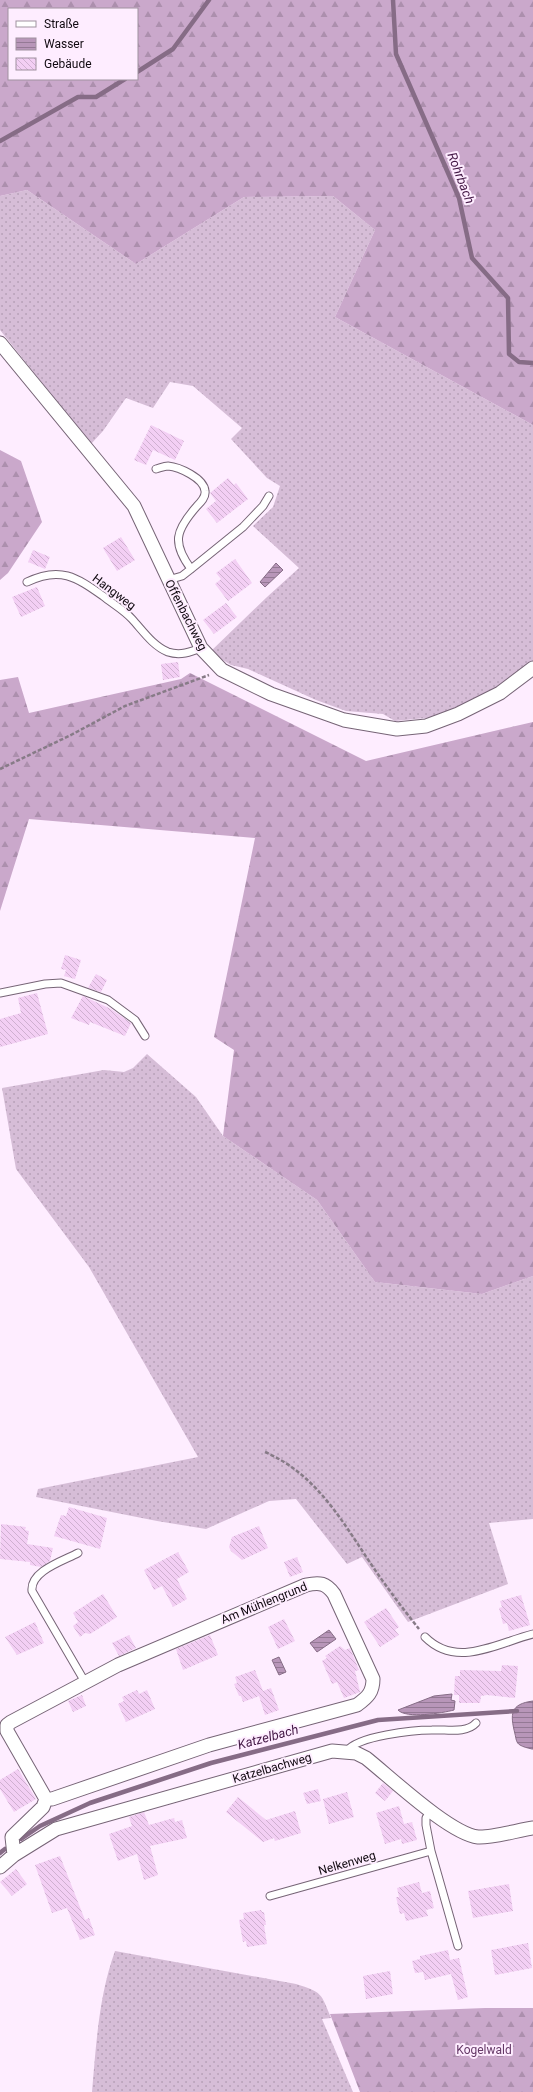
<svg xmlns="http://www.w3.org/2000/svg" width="533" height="2092" viewBox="0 0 533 2092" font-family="Roboto,sans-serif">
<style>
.grass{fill:url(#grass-dots)}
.forest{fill:url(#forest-firs);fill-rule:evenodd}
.water{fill:url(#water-rules);stroke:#866c86}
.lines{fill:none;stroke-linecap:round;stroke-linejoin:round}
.stream{stroke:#866c86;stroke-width:4.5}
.building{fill:url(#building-back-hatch)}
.service-casing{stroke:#766476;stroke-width:9}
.minor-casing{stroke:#766476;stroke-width:15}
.path{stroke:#877b87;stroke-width:2.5;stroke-dasharray:4 2;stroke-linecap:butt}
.service{stroke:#fff;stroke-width:7}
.minor{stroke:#fff;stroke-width:13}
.labels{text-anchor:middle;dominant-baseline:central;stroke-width:4;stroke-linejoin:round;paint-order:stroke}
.street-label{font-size:12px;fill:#100910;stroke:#feedff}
.park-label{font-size:12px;fill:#653967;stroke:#feedff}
.water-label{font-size:13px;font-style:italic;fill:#441946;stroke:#feedff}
</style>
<defs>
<pattern id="grass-dots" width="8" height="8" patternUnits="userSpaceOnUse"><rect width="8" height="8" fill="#d6bdd7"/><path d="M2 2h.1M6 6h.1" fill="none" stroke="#b7a1b8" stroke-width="1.8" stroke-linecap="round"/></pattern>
<pattern id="forest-firs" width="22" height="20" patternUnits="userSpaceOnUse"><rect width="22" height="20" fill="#caa8cb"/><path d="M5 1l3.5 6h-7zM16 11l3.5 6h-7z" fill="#ac8fad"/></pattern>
<pattern id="water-rules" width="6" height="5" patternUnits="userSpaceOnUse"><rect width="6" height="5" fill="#b896b9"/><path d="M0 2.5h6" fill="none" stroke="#947995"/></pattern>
<pattern id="building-back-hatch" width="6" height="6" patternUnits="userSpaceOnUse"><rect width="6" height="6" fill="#f3cff4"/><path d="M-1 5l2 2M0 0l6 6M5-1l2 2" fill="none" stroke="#cfb0d0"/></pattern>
</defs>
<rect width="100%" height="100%" fill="#feedff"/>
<path class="grass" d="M 27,190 L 136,264 L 244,197 L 333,196 L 375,230 L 335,317 L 533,425 L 533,661 L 501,685 L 460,709 L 435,717 L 395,721 L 383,714 L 346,711 L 316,700 L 248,669 L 231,665 L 210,652 L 267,597 L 299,568 L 253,526 L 273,507 L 280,486 L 267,478 L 231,439 L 242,428 L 193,386 L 170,382 L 153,408 L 126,398 L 103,431 L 91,444 L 0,330 L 0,196 Z
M 147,1054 L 196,1097 L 223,1136 L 317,1200 L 375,1282 L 482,1294 L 533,1276 L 533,1519 L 489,1523 L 508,1584 L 408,1622 L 362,1557 L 347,1564 L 296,1499 L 269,1501 L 206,1529 L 157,1521 L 36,1497 L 38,1489 L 198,1457 L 89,1267 L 16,1169 L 2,1088 L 104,1070 L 124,1072 L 133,1068 Z
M 115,1951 L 296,1984 C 322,1992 321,1993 331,2018 L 322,2019 L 353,2092 L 92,2092 C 96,2045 99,1995 115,1951 Z"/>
<path class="forest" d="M 0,0 L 533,0 L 533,425 L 335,317 L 375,230 L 333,196 L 244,197 L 136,264 L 27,190 L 0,196 ZM 9,9 L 137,9 L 137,79 L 9,79 Z
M 0,450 L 21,461 L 42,522 L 8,573 L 0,580 Z
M 190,673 L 366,761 L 533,722 L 533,1276 L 482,1294 L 375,1282 L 317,1200 L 223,1136 L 234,1050 L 214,1037 L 255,838 L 29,819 L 0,911 L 0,680 L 18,677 L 29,713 L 181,679 Z
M 485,2008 L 533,2008 L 533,2092 L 360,2092 L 330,2014 Z"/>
<path class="water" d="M 276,563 L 283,570 L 265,587 L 260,582 Z
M 329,1630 L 336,1639 L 317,1652 L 310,1643 Z
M 279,1657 L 286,1672 L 279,1675 L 272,1660 Z
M 452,1694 L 451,1700 L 455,1701 L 454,1710 C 443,1713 406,1719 398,1710 L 434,1696 Z
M 533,1701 L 533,1749 L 532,1749 C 528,1748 523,1747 520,1745 C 516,1743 516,1738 515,1734 C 510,1714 510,1704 533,1701 Z"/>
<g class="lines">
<path class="stream" d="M 393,0 L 396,54 L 459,198 L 472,258 L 508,298 L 509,354 L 519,362 L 533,363
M 137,72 L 173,49 L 209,0
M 0,141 L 78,97 L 96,97 L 125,79
M 21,1839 L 40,1826 L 90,1803 L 211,1763 L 378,1720 L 517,1711
M 0,1853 L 5,1849"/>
</g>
<path class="building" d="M 151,425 L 184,441 L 175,460 L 153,450 L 146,465 L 134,460 Z
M 228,478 L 234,485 L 236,483 L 248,499 L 217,523 L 206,509 L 216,501 L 210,493 Z
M 121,537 L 135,560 L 117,571 L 103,548 Z
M 33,550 L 50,557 L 45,569 L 28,562 Z
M 235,559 L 252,583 L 228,601 L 215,584 L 221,579 L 216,573 Z
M 37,587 L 45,606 L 21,617 L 12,597 Z
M 226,603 L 237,617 L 214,634 L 203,620 Z
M 178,662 L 180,677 L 163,680 L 161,664 Z
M 65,955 L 81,960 L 75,979 L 64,976 L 66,970 L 61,969 Z
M 96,974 L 107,980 L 101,992 L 88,988 Z
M 37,993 L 48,1034 L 0,1047 L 0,1019 L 21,1013 L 18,998 Z
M 83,996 L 111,1009 L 131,1023 L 125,1036 L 90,1022 L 89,1025 L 71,1018 Z
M 69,1507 L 107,1518 L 100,1549 L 54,1536 L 61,1515 L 66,1516 Z
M 1,1524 L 26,1527 L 25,1530 L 29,1531 L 27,1544 L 53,1548 L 50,1561 L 41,1567 L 30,1565 L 30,1562 L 0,1559 Z
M 259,1526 L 268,1548 L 242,1560 L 231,1551 L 229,1547 L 232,1537 Z
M 178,1552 L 189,1572 L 177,1579 L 187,1599 L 173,1607 L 162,1586 L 154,1590 L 144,1570 Z
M 297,1557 L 303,1572 L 290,1577 L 284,1562 Z
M 103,1594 L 117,1617 L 90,1634 L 85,1633 L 80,1637 L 73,1626 L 78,1622 L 73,1613 Z
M 521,1595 L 530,1625 L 509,1631 L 507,1623 L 503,1624 L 499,1608 L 502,1607 L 500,1601 Z
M 386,1608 L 399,1627 L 395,1630 L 399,1635 L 380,1647 L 364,1622 Z
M 284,1619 L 295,1641 L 278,1649 L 268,1627 Z
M 35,1622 L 44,1643 L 17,1655 L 5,1637 Z
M 129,1635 L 136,1648 L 119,1656 L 112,1643 Z
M 210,1635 L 218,1655 L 183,1670 L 176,1649 Z
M 340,1646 L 345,1650 L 350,1648 L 359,1670 L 355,1671 L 360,1692 L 344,1698 L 337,1682 L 332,1684 L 322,1661 L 327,1658 L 325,1656 Z
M 502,1665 L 518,1666 L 515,1698 L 487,1695 L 481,1696 L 480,1703 L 459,1703 L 459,1695 L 454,1695 L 455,1676 L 460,1676 L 460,1670 L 501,1671 Z
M 255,1670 L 263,1691 L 271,1688 L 279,1710 L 265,1715 L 259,1696 L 243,1702 L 241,1696 L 239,1696 L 234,1684 L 237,1683 L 235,1677 Z
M 137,1690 L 139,1694 L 147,1690 L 155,1709 L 126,1722 L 118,1704 L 124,1701 L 122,1697 Z
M 82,1695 L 86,1706 L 73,1712 L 68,1701 Z
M 18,1769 L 36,1799 L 14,1812 L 0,1789 L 0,1780 Z
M 383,1783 L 393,1791 L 385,1801 L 375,1793 Z
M 318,1789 L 321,1801 L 307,1804 L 303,1793 Z
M 347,1792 L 354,1817 L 329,1824 L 323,1799 Z
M 238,1797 L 266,1820 L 295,1811 L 301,1833 L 275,1841 L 274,1838 L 263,1842 L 226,1812 Z
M 399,1806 L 404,1824 L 412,1822 L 417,1840 L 402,1844 L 401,1839 L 385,1844 L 376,1813 Z
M 144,1812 L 149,1825 L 174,1818 L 175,1822 L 182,1820 L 187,1838 L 150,1846 L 158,1875 L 144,1880 L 137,1854 L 118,1861 L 109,1834 L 132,1826 L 129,1817 Z
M 60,1856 L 85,1920 L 89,1918 L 95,1935 L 80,1940 L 67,1908 L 52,1913 L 35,1865 Z
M 16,1869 L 27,1884 L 12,1896 L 0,1882 Z
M 419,1882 L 422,1893 L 430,1891 L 434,1908 L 426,1910 L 428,1916 L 406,1921 L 404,1913 L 400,1914 L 396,1897 L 399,1897 L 397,1888 Z
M 509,1884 L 513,1911 L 473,1918 L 468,1891 Z
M 261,1910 L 262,1912 L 264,1912 L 266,1925 L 264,1925 L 267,1944 L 247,1947 L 246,1941 L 243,1942 L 239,1920 L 244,1919 L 243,1913 Z
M 528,1943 L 532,1968 L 495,1975 L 491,1950 Z
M 448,1950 L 450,1960 L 459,1958 L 468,1997 L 458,2000 L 451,1974 L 425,1980 L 423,1972 L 415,1973 L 412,1961 L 420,1959 L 420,1956 Z
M 390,1971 L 393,1994 L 366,1999 L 363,1976 Z"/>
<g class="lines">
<defs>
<path id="service" d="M 156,469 C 160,468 164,466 168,466 C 179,467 204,478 205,491 C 206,497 201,502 197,506 C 175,531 172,543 191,569
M 168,580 L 182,576 L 191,569 L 243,527 L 263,506 L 269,496
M 27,582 C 60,566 76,577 103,596 C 113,604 124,610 132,619 C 143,631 153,646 168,652 C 180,656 191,652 201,648
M 0,993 L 45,984 L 61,983 L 108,1000 L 135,1020 L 145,1036
M 78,1553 C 63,1561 30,1571 32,1591 L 85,1682
M 425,1637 C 457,1669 497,1643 533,1634
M 347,1751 C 357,1736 414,1730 432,1730 C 446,1729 466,1734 476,1723
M 431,1810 L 426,1818 L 426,1825 L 431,1851 L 458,1946
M 270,1896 L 431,1851"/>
<path id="minor" d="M 0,343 L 134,506 L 201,648 L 222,670 L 271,694 L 344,720 L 397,729 L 426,726 L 458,714 L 500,693 L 533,668
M 14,1855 L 12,1837 L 43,1807 L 46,1799 L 52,1799 L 209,1745 L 357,1705 C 368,1697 373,1692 373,1679 L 334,1594 C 326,1583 320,1582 306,1585 L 118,1665 L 11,1722 L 7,1725 L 7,1731 L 46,1799
M 0,1867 L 14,1855 L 56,1829 L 332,1751 L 356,1753 L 366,1758 C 390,1777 450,1834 478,1837 C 491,1838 519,1830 533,1828"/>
</defs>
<use href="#service" class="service-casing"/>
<use href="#minor" class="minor-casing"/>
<path class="path" d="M 0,769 L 71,735 L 125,706 L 209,675
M 265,1452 C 313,1473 338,1514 365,1555 C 382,1581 400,1605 419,1629"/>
<use href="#service" class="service"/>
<use href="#minor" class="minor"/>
</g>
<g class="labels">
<g class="street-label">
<text transform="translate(114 592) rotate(37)">Hangweg</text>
<text transform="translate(186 615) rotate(63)">Offenbachweg</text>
<text transform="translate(264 1603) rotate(-22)">Am Mühlengrund</text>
<text transform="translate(272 1768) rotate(-16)">Katzelbachweg</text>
<text transform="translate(347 1863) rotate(-16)">Nelkenweg</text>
</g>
<g class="park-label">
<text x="484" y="2050">Kogelwald</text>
</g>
<g class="water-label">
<text transform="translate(461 178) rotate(69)">Rohrbach</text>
<text transform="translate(268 1737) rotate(-15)">Katzelbach</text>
</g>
</g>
<rect x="8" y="8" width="130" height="72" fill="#feedff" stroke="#9f929f"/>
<rect x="16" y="21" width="20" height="6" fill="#ffffff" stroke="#9f929f"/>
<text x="44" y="28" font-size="12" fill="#100910">Straße</text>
<rect x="16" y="38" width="20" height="12" fill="url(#water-rules)" stroke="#9f929f"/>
<text x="44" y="48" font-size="12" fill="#100910">Wasser</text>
<rect x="16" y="58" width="20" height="12" fill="url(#building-back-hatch)" stroke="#9f929f"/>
<text x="44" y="68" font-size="12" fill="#100910">Gebäude</text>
</svg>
